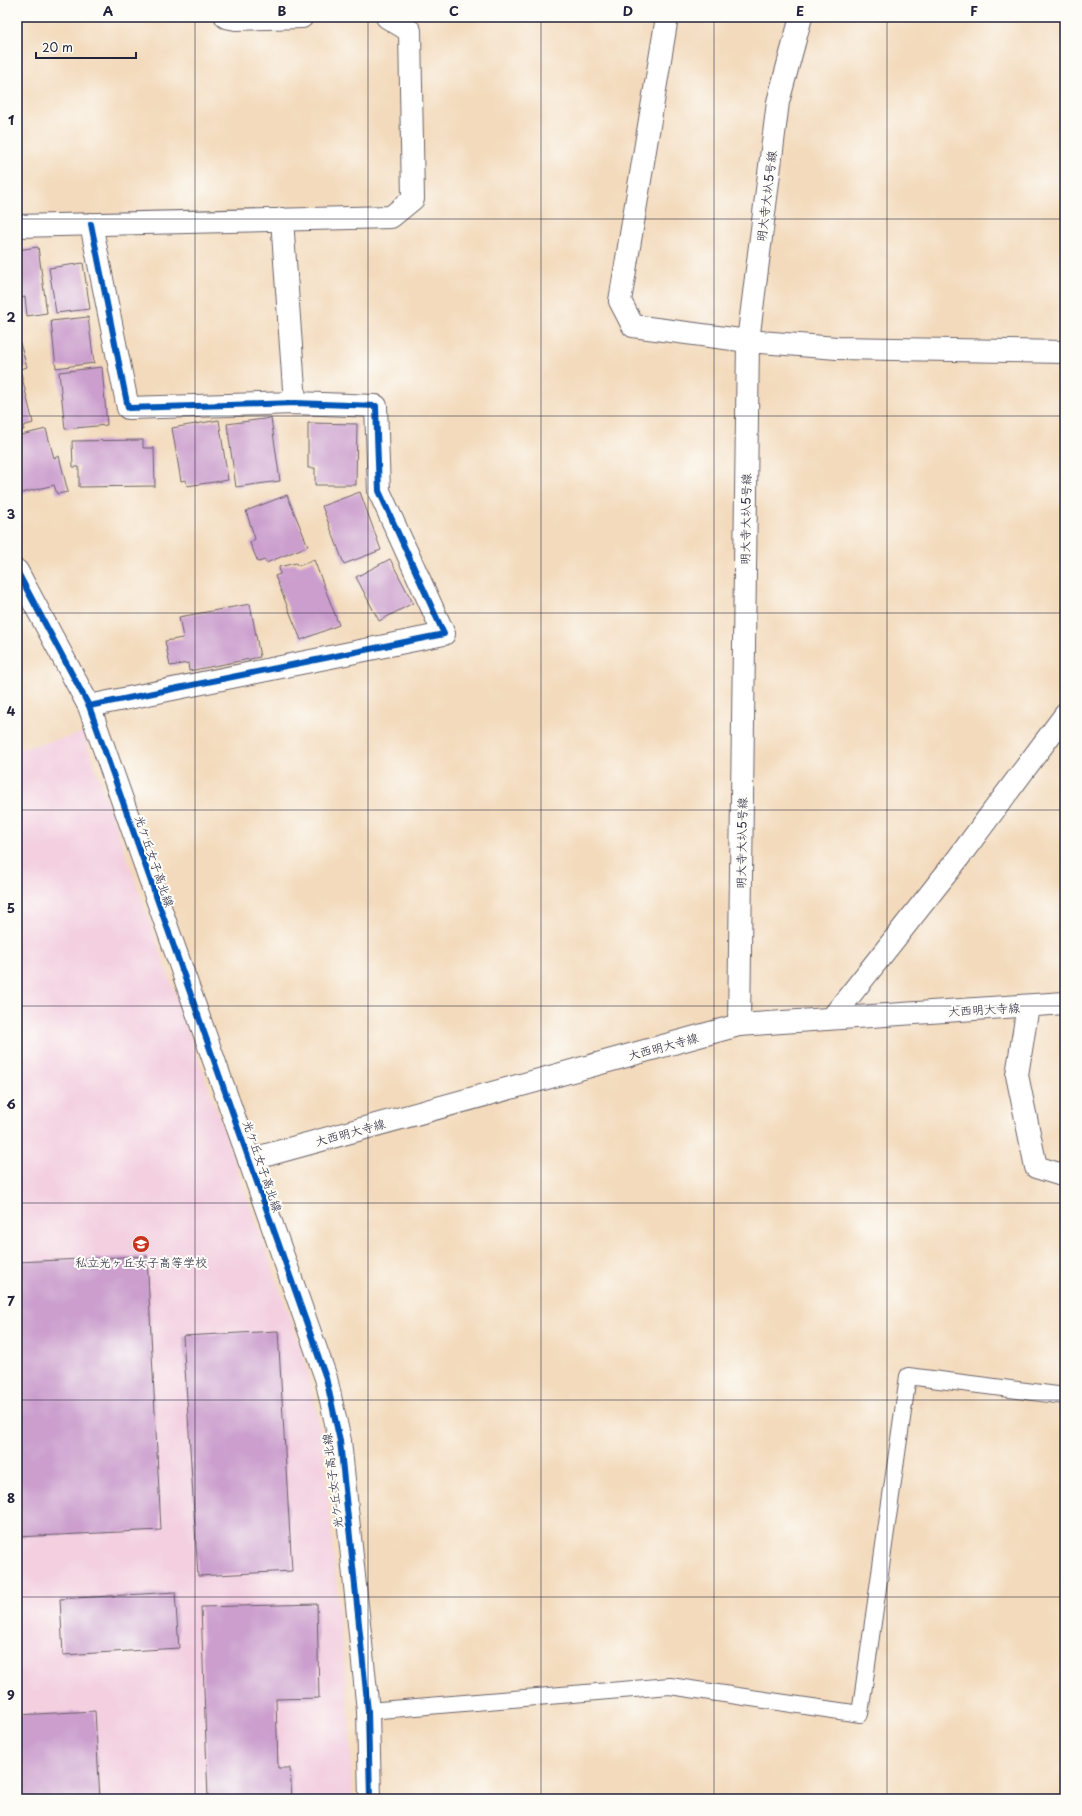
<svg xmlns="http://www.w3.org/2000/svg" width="1082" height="1816" viewBox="0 0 1082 1816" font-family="'Playpen Sans','Klee One',sans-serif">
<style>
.built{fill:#f3cfe0}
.building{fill:#cb9ecd}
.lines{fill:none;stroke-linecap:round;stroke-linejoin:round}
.service-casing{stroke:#6b6268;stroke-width:18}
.minor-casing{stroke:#6b6268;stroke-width:24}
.tertiary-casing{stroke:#6b6268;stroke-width:24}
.service{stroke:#fff;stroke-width:16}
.minor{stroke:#fff;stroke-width:22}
.tertiary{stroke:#fff;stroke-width:22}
.cycleway-casing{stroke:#fdfcf7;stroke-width:8}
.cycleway{stroke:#0057b8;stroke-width:6}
.grid{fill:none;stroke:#22223b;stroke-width:1;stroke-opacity:0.55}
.labels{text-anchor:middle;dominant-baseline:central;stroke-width:4;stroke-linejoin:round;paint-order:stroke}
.street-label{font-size:12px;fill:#22223b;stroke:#fdfcf7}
.poi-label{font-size:12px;fill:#22223b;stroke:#fdfcf7}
.neatline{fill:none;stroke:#22223b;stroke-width:1.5}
.grid-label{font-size:13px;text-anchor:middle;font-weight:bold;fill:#22223b}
</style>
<rect width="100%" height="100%" fill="#fdfcf7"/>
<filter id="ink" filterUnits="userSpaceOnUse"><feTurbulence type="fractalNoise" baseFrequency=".025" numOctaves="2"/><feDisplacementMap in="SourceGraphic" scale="8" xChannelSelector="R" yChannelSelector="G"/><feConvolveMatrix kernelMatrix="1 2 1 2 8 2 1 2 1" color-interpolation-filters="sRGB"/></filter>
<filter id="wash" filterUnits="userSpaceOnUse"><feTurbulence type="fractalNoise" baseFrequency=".012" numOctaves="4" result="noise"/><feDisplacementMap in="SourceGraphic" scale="16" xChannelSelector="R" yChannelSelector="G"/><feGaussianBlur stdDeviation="0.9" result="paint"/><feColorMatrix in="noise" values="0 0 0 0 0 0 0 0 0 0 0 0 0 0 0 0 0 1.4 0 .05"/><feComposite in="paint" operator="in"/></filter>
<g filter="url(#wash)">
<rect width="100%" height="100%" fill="#f3dabc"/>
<path class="built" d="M 83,733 L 305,1360 L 322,1435 L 349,1712 L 353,1799 L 17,1799 L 17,750 Z"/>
<g id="blocks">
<path class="building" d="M 38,247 L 47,313 L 27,316 L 25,297 L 17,298 L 17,250 Z
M 83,263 L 90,309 L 56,313 L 49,268 Z
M 88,317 L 94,363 L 56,368 L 51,321 Z
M 17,333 L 27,367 L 17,370 Z
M 102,367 L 107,425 L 65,429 L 59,372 Z
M 21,373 L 33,423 L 23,426 L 24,430 L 17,431 L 17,374 Z
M 271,418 L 280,481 L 236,487 L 227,424 Z
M 219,420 L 228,480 L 187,486 L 186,480 L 181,481 L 172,428 Z
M 308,423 L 357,424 L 356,485 L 315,485 L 315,468 L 308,468 Z
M 46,429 L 54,458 L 59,456 L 68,492 L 57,494 L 54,485 L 18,494 L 17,436 Z
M 143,440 L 143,448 L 154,448 L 155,486 L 79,487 L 79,467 L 73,467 L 72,441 Z
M 360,492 L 381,550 L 344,564 L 322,506 Z
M 287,495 L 308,546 L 266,563 L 265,560 L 258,562 L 250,543 L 255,539 L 246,511 Z
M 390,559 L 413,603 L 379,621 L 356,577 Z
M 314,560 L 339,625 L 301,640 L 275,576 L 280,574 L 279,567 L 296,563 L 298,566 Z
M 250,604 L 260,657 L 189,671 L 188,663 L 170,666 L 165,641 L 183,638 L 179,617 Z
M 147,1256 L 161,1530 L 17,1537 L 17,1262 Z
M 278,1331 L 292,1571 L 198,1576 L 183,1336 Z
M 175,1592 L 179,1648 L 63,1655 L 60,1599 Z
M 317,1604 L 319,1698 L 276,1699 L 278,1768 L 290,1768 L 292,1799 L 208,1799 L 201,1607 Z
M 95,1711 L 100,1799 L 17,1799 L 17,1715 Z"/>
</g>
</g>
<g filter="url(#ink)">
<use href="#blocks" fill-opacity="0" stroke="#6b6268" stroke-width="1"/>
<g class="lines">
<defs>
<path id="service" d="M 368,1711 L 670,1686 L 860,1714 L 908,1376 L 1065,1396"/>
<path id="minor" d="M 226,17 L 236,19 L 302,17
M 667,17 L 620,301 L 633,326 L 748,341 L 837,348 L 1065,352
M 282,219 L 295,403
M 17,226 L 391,217 L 413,199 L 410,31 L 387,17
M 17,571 L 89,706 L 326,1378 L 340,1441 L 368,1711 L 370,1799
M 89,706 L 444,634 L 379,491 L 376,406 L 295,403 L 128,408 L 91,224
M 1028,1006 L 1017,1075 L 1036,1167 L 1065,1176
M 832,1018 L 953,865 L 1065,715
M 739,1025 L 748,341 L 778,102 L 801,17"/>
<path id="tertiary" d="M 249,1160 L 739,1025 L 1065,1003"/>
</defs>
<use href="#service" class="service-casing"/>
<use href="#minor" class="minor-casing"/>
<use href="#tertiary" class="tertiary-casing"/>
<use href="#service" class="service"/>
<use href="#minor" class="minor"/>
<use href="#tertiary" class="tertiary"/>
<defs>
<path id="cycleway" d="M 17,571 L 89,706 L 326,1378 L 340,1441 L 368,1711 L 370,1799
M 89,706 L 444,634 L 379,491 L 376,406 L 295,403 L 128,408 L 91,224"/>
</defs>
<use href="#cycleway" class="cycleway-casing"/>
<use href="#cycleway" class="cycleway"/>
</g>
</g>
<path class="grid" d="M 195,17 L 195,1799M 368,17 L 368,1799M 541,17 L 541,1799M 714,17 L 714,1799M 887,17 L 887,1799M 17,219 L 1065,219M 17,416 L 1065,416M 17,613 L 1065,613M 17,810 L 1065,810M 17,1006 L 1065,1006M 17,1203 L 1065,1203M 17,1400 L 1065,1400M 17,1597 L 1065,1597"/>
<defs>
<symbol id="school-disc" viewBox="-11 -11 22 22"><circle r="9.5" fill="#c8321e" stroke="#fdfcf7"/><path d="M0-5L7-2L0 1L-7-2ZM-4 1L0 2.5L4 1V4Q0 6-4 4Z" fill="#fff"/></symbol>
</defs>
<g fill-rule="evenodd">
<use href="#school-disc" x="131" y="1234" width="20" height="20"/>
</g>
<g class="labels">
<g class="street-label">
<text transform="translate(766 196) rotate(-83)">明大寺大圦5号線</text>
<text transform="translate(745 519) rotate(-89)">明大寺大圦5号線</text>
<text transform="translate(741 843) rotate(-89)">明大寺大圦5号線</text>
<text transform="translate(155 861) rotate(71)">光ケ丘女子高北線</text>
<text transform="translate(984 1009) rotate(-3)">大西明大寺線</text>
<text transform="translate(663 1046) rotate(-15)">大西明大寺線</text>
<text transform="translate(350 1132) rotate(-15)">大西明大寺線</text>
<text transform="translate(263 1166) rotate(71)">光ケ丘女子高北線</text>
<text transform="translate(332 1481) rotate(-97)">光ケ丘女子高北線</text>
</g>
<g class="poi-label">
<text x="141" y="1262">私立光ヶ丘女子高等学校</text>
</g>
</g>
<rect width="1082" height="1816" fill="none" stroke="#fdfcf7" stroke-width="44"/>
<path d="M36 52v6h100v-6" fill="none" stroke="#22223b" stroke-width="2"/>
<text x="42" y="52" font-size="12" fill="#22223b" stroke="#fdfcf7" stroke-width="3" paint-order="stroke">20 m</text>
<rect x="22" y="22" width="1038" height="1772" class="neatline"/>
<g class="grid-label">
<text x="108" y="16">A</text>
<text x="282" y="16">B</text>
<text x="454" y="16">C</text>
<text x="628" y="16">D</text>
<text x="800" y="16">E</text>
<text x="974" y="16">F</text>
<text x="11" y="125">1</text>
<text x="11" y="322">2</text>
<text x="11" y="519">3</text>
<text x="11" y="716">4</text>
<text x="11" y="913">5</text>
<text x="11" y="1109">6</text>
<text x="11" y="1306">7</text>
<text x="11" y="1503">8</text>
<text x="11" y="1700">9</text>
</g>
</svg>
